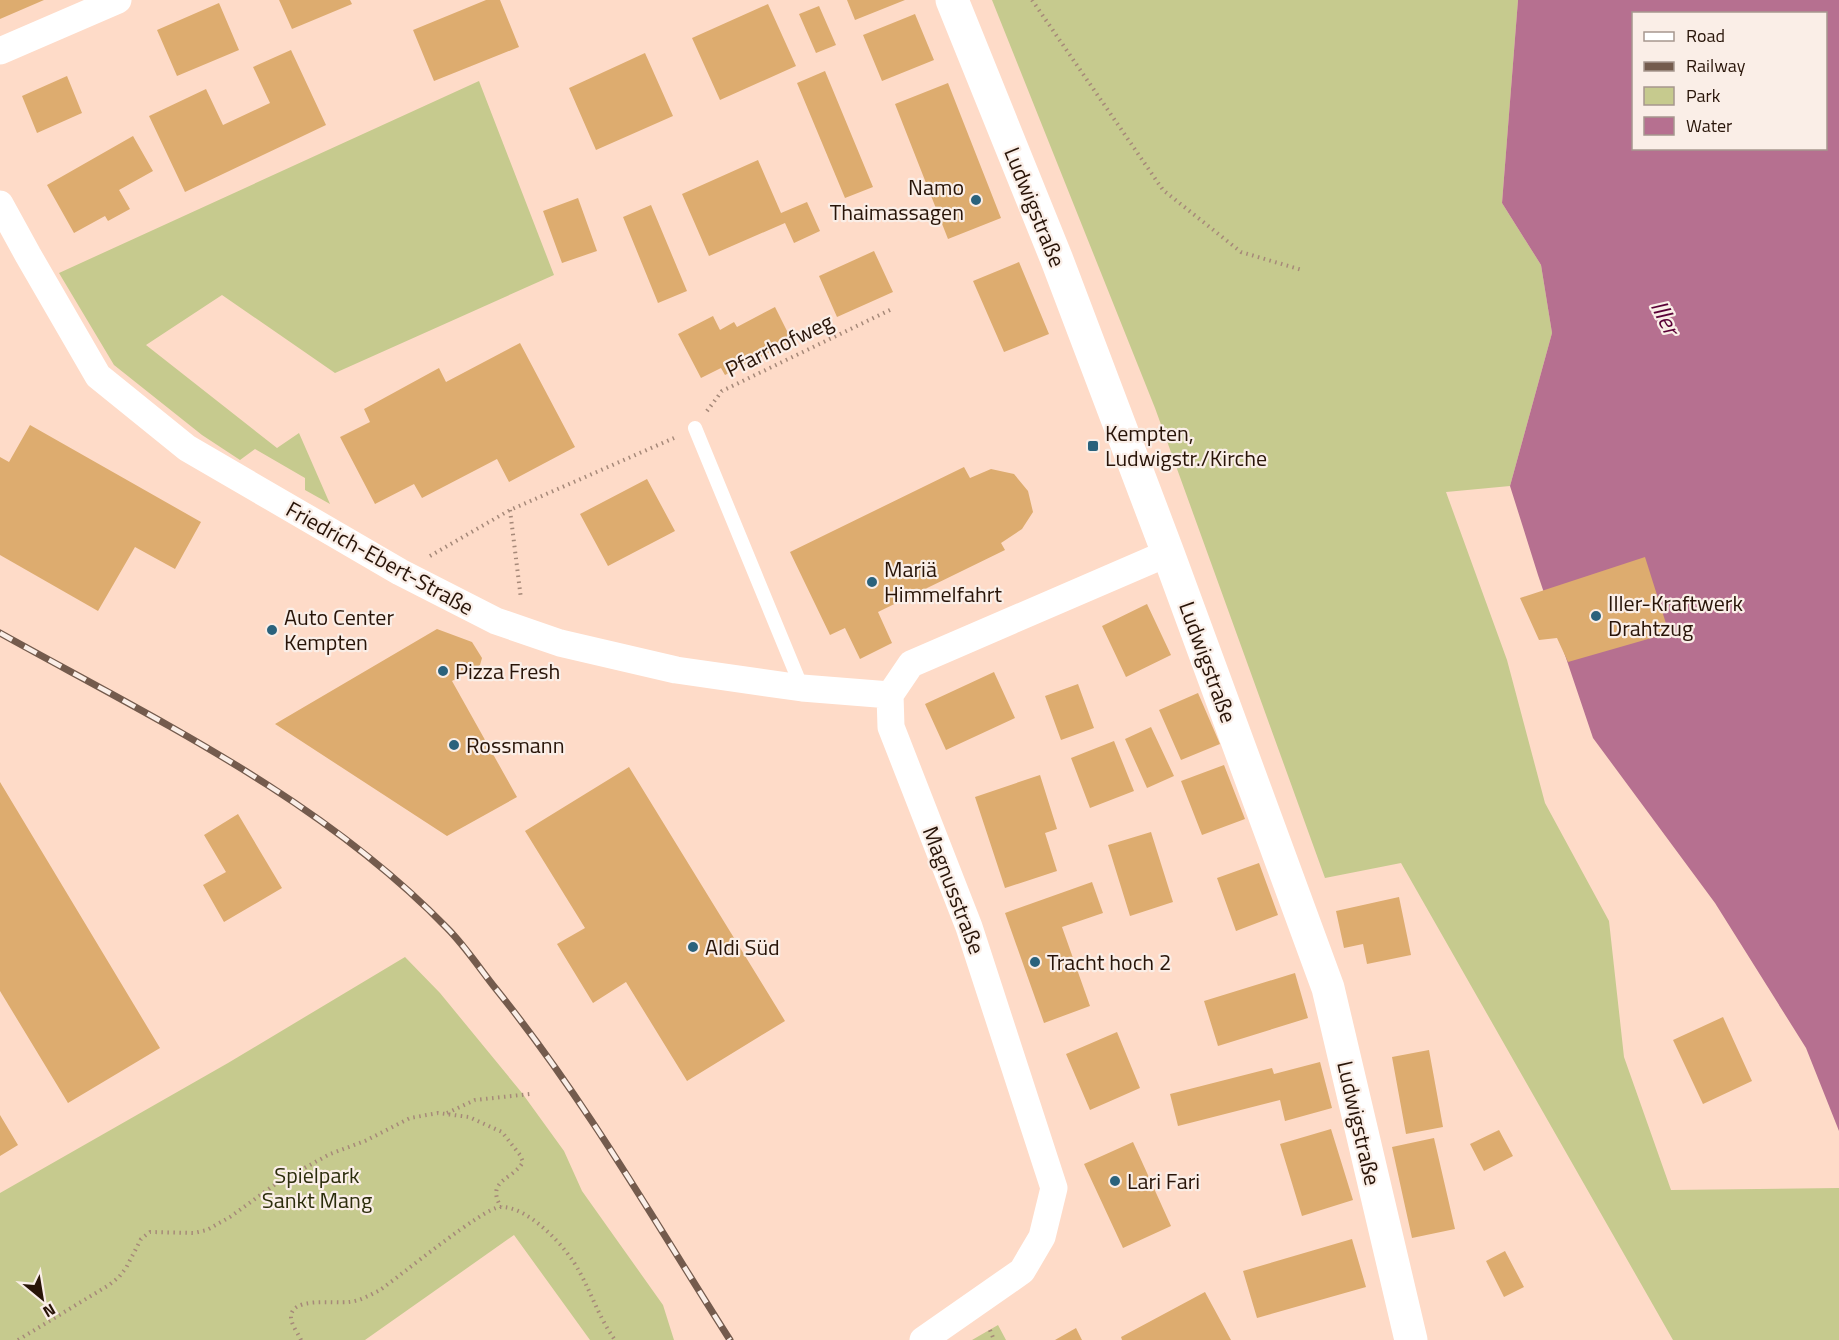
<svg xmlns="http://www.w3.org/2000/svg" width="1839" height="1340" viewBox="0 0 1839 1340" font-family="'Titillium Web',sans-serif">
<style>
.green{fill:#c6ca8e}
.water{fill:#b67090;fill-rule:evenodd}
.building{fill:#ddac6f}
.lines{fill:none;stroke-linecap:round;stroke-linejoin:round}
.path{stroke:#a68979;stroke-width:4;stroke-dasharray:1.5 4.5;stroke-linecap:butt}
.service{stroke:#fff;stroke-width:14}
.minor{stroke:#fff;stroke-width:27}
.tertiary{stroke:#fff;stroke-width:33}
.rail-casing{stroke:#745b4d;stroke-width:7}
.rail{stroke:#faeee7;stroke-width:4.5;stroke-dasharray:14;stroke-linecap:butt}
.poi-dot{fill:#2a627c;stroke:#faeee7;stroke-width:2}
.labels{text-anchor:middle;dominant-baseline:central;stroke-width:4.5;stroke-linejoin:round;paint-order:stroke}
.poi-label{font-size:22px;fill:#281408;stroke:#faeee7;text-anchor:start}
.street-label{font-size:22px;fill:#281408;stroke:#faeee7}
.park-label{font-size:22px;fill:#2c2d0c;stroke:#faeee7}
.water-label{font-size:24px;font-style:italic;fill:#590036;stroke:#faeee7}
</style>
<rect width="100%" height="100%" fill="#fedbc8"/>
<path class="green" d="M 992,0 L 1518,0 L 1502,203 L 1541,265 L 1552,333 L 1510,486 L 1446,492 L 1507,660 L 1545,803 L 1609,921 L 1624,1057 L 1671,1190 L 1839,1188 L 1839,1340 L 1673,1340 L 1401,863 L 1325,878 L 1155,408 Z
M 479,81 L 554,275 L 335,373 L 222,295 L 146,345 L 277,448 L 299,433 L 330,504 L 305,490 L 305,478 L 255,449 L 240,460 L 202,435 L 114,365 L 59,273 Z
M 405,957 L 440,993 L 522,1093 L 564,1151 L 582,1191 L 663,1305 L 674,1340 L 590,1340 L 514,1235 L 365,1340 L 0,1340 L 0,1193 L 228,1063 Z
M 998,1325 L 1006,1340 L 972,1340 Z"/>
<path class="water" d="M 1518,0 L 1839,0 L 1839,1131 L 1806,1048 L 1715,903 L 1593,738 L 1538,575 L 1510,486 L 1552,333 L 1541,265 L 1502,203 ZM 1634,14 L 1826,14 L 1826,148 L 1634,148 Z"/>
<path class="building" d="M 0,0 L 44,0 L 0,19 Z
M 279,0 L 350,0 L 352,4 L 292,29 Z
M 486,0 L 500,0 L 519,47 L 434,81 L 413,30 Z
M 847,0 L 905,0 L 855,20 Z
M 219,3 L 239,50 L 177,76 L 157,30 Z
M 768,4 L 796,66 L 720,100 L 692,38 Z
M 819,6 L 836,45 L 816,53 L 799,14 Z
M 915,14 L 934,60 L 882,81 L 863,35 Z
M 291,50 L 326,125 L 185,192 L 149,116 L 206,89 L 223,125 L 270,103 L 253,67 Z
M 645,53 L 673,116 L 596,150 L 569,88 Z
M 825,71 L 873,187 L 845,198 L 797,83 Z
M 67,76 L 82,113 L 37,133 L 22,96 Z
M 948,83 L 1001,218 L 948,239 L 895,104 Z
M 133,136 L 153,171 L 119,190 L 130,209 L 108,221 L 105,216 L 74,233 L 47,185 Z
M 758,160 L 781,213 L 807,202 L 820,231 L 794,243 L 785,223 L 709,256 L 682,194 Z
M 578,198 L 597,251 L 562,263 L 543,211 Z
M 651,205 L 687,291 L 658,303 L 623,217 Z
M 874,251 L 893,292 L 837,317 L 819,276 Z
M 1019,262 L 1049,334 L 1004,352 L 973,281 Z
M 775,307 L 792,341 L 725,375 L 721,368 L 701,378 L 678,334 L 713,316 L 720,330 L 734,322 L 737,327 Z
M 520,343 L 575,447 L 509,482 L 497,459 L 422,498 L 414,484 L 375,504 L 340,437 L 370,422 L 364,409 L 439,368 L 446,382 Z
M 30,425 L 201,522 L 175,569 L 135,547 L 98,611 L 0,555 L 0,457 L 9,462 Z
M 964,467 L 970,478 L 991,469 L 1014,474 L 1028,491 L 1033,512 L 1022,529 L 1001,543 L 1005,550 L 878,612 L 892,643 L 860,659 L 845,628 L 830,635 L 790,552 Z
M 647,479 L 675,531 L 608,566 L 580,514 Z
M 1645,557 L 1669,633 L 1568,662 L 1557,638 L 1539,640 L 1520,598 Z
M 1147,604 L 1171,655 L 1126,677 L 1102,626 Z
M 437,629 L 472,642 L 482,658 L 480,665 L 452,681 L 517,797 L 447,836 L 275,724 Z
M 994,672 L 1015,718 L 946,750 L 925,704 Z
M 1078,684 L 1094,728 L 1061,740 L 1045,696 Z
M 1198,693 L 1220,744 L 1181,760 L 1159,710 Z
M 1151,727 L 1174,776 L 1147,788 L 1125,739 Z
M 1114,741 L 1134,791 L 1090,808 L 1071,758 Z
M 1224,765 L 1245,819 L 1202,835 L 1181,781 Z
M 629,767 L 785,1021 L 687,1081 L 626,982 L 593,1003 L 557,944 L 585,928 L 525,831 Z
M 1040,775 L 1057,829 L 1045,833 L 1057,871 L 1005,888 L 975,797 Z
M 0,782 L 160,1048 L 68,1103 L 0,991 Z
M 238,814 L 282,888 L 224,922 L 203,885 L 226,872 L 204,835 Z
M 1151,832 L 1173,902 L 1130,916 L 1108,845 Z
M 1259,863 L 1278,915 L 1236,931 L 1217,878 Z
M 1092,882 L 1103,913 L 1062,927 L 1090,1006 L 1044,1023 L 1005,913 Z
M 1399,897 L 1411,955 L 1367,964 L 1363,944 L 1344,948 L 1336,911 Z
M 1295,973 L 1308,1018 L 1218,1046 L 1204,1001 Z
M 1723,1017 L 1752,1081 L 1703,1104 L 1673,1040 Z
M 1117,1032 L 1140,1088 L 1090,1110 L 1066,1054 Z
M 1429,1050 L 1443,1127 L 1406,1134 L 1392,1057 Z
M 1320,1062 L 1332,1108 L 1285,1121 L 1280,1100 L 1178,1126 L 1170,1094 L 1272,1068 L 1274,1074 Z
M 0,1115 L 18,1145 L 0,1156 Z
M 1331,1129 L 1353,1200 L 1302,1216 L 1280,1144 Z
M 1499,1130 L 1513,1156 L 1484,1171 L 1470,1144 Z
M 1434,1138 L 1455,1229 L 1412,1238 L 1392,1147 Z
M 1133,1142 L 1171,1226 L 1123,1248 L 1084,1164 Z
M 1352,1239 L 1366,1287 L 1257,1318 L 1243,1271 Z
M 1505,1251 L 1524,1287 L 1504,1297 L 1486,1261 Z
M 1205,1292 L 1231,1340 L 1122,1340 L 1121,1337 Z
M 1076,1328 L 1082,1340 L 1055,1340 Z"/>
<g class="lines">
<path class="path" d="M 1032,0 L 1163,190 L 1241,252 L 1302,270
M 707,411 L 722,391 L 892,309
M 510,510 L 521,599
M 430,556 L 510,510 L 674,438
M 447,1113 L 475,1100 L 530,1094
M 990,1330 L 994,1340
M 18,1340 L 109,1285 L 119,1277 L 126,1268 L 141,1239 L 150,1232 L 194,1233 L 207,1230 L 230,1217 L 277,1183 L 330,1154 L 365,1141 L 410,1118 L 438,1113 L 469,1117 L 502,1132 L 520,1155 L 523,1162 C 513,1180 485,1180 501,1207
M 301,1340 C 298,1333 292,1326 291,1318 C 290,1296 334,1304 349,1302 C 360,1301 370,1295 380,1290 C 400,1276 483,1208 500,1207 C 529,1206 567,1248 579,1271 C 593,1296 598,1316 615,1340"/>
<path class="service" d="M 695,428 L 802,688"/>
<path class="minor" d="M 0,51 L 118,0
M 0,204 L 28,255 L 98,376 L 187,448 L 400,572 L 496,621 L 560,643 L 676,670 L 802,688 L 890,695
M 923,1340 L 1022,1271 L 1042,1237 L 1054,1188 L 969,927 L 891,727 L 890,695 L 911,664 L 1168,553"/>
<path class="tertiary" d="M 952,0 L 1057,260 L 1168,553 L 1328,988 L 1411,1340"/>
<defs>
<path id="rail" d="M 0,633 C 155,719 322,799 447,928 C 465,946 480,969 496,989 C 584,1098 655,1222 730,1340"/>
</defs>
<use href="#rail" class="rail-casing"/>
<use href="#rail" class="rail"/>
</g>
<g class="poi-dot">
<circle cx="976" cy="200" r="6"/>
<rect x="1087" y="440" width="12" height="12" rx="3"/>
<circle cx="872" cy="582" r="6"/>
<circle cx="1596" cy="616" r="6"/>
<circle cx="272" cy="630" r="6"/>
<circle cx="443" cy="671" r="6"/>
<circle cx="454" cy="745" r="6"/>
<circle cx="693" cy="947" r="6"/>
<circle cx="1035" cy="962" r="6"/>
<circle cx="1115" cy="1181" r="6"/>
</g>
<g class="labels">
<g class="poi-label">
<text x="964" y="187" text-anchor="end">Namo<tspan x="964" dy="25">Thaimassagen</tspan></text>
<text x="1105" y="433">Kempten,<tspan x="1105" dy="25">Ludwigstr./Kirche</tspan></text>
<text x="884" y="569">Mariä<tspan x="884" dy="25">Himmelfahrt</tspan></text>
<text x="1608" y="603">Iller-Kraftwerk<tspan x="1608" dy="25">Drahtzug</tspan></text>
<text x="284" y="617">Auto Center<tspan x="284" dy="25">Kempten</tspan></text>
<text x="455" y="671">Pizza Fresh</text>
<text x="466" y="745">Rossmann</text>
<text x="705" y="947">Aldi Süd</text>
<text x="1047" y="962">Tracht hoch 2</text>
<text x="1127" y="1181">Lari Fari</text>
</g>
<g class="street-label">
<text transform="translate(1035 207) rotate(68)">Ludwigstraße</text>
<text transform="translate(779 345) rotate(-26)">Pfarrhofweg</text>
<text transform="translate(380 558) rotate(29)">Friedrich-Ebert-Straße</text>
<text transform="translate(1208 662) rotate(70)">Ludwigstraße</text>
<text transform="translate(954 890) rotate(69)">Magnusstraße</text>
<text transform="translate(1359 1123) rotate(77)">Ludwigstraße</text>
</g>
<g class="park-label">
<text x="317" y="1175">Spielpark<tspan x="317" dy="25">Sankt Mang</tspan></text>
</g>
<g class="water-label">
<text transform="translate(1666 317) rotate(64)">Iller</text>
</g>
</g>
<rect x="1632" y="12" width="195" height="138" fill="#faeee7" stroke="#a6978e" stroke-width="1.5"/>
<rect x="1644" y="32" width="30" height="9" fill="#ffffff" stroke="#a6978e" stroke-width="1.5"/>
<text x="1686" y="42" font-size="18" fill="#281408">Road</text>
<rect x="1644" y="62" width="30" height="9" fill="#745b4d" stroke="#a6978e" stroke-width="1.5"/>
<text x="1686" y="72" font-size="18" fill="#281408">Railway</text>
<rect x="1644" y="87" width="30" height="18" fill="#c6ca8e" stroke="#a6978e" stroke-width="1.5"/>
<text x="1686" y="102" font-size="18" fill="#281408">Park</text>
<rect x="1644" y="117" width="30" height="18" fill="#b67090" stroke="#a6978e" stroke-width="1.5"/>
<text x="1686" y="132" font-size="18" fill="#281408">Water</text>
<g transform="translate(42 1298) rotate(150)" stroke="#faeee7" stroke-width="4.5" paint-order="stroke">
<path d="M0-4.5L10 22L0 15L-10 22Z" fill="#281408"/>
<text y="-9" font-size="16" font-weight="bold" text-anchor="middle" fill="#281408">N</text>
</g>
</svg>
